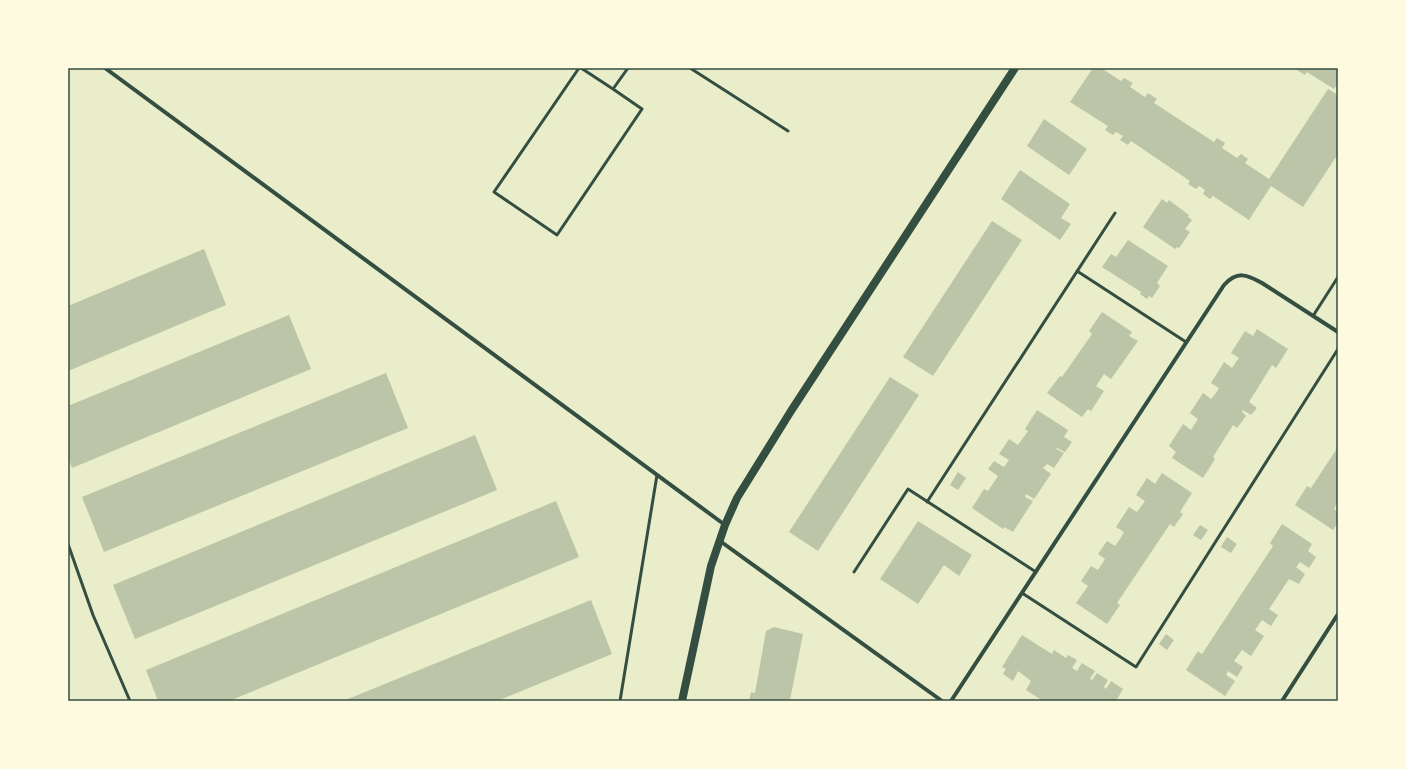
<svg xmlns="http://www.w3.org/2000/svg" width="1406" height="769" viewBox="0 0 1406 769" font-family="'PT Sans',sans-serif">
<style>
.building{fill:#bcc5a7}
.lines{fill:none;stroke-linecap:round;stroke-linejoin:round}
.service{stroke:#344e41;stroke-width:3}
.minor{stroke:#344e41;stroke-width:4}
.secondary{stroke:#344e41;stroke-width:8}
.neatline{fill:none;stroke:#344e41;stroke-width:1.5}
</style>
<rect width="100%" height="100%" fill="#e9edc9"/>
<path class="building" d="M 1093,68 L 1101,68 L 1121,81 L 1124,78 L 1133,83 L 1130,87 L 1145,97 L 1148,93 L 1157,99 L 1154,103 L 1214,142 L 1217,138 L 1225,143 L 1222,148 L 1237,158 L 1241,154 L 1248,159 L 1245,163 L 1269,179 L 1328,89 L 1338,95 L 1338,154 L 1303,207 L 1271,186 L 1249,220 L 1213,196 L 1210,199 L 1203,194 L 1205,190 L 1199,186 L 1196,189 L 1188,184 L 1190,181 L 1131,141 L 1128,145 L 1120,140 L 1123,136 L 1116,132 L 1113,135 L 1105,130 L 1108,126 L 1070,102 Z
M 1298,68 L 1338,68 L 1338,83 L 1334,89 L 1307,72 L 1305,75 L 1297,70 Z
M 1044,119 L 1087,149 L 1069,175 L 1027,146 Z
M 1020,170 L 1070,204 L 1061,218 L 1071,224 L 1060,240 L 1001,199 Z
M 1162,199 L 1167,203 L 1169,200 L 1189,215 L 1188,217 L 1192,220 L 1185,229 L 1190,232 L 1179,248 L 1177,247 L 1175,249 L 1143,227 Z
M 992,221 L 1022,240 L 933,376 L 903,357 Z
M 1128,240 L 1168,266 L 1157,283 L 1160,286 L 1152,298 L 1149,296 L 1147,299 L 1140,294 L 1141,292 L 1102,267 L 1111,254 L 1116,257 Z
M 204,249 L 226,305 L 68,371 L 68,306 Z
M 1102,312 L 1132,332 L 1129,336 L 1138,341 L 1111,379 L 1104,374 L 1096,386 L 1104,391 L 1091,411 L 1088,409 L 1082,417 L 1047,393 L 1060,376 L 1062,377 L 1092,334 L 1089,331 Z
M 289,315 L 311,369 L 72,468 L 68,457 L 68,406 Z
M 1257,329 L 1288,349 L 1276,368 L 1272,365 L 1249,402 L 1257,408 L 1251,415 L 1243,410 L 1242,412 L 1246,416 L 1237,428 L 1233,425 L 1213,457 L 1215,459 L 1203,478 L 1172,458 L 1176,452 L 1169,446 L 1183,424 L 1191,430 L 1198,419 L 1190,413 L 1203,393 L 1211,399 L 1216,393 L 1219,388 L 1211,383 L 1224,362 L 1232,368 L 1236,362 L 1239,358 L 1231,353 L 1245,331 L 1253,336 Z
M 386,373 L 408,428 L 104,552 L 82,497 Z
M 890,377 L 919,395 L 818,551 L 789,532 Z
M 1037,410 L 1068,430 L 1064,437 L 1072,442 L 1065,452 L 1057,448 L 1056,449 L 1064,453 L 1054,468 L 1047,464 L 1043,468 L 1051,474 L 1034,499 L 1026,494 L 1025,497 L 1033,501 L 1013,532 L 1004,527 L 1003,529 L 972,508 L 984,489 L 988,491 L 998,476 L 988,469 L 994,461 L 1004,467 L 1009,460 L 999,454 L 1009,439 L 1018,445 L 1028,431 L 1025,429 Z
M 475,435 L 497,490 L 135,639 L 113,585 Z
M 1338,447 L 1338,506 L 1336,505 L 1334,509 L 1338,512 L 1338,522 L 1333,530 L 1295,505 L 1307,486 L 1311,488 Z
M 958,472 L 966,478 L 958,490 L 950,485 Z
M 1162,473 L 1192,493 L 1180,512 L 1183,514 L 1174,527 L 1170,524 L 1117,603 L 1120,605 L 1107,624 L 1076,603 L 1088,586 L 1081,581 L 1091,566 L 1098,570 L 1105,559 L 1098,554 L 1107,541 L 1115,546 L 1120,539 L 1124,532 L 1116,527 L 1129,507 L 1137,512 L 1145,501 L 1136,495 L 1147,478 L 1155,484 Z
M 556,501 L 579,557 L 229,701 L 158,701 L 146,670 Z
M 918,521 L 972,555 L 959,576 L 944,565 L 918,604 L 880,579 Z
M 1282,524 L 1312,544 L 1308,551 L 1316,557 L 1309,568 L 1300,562 L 1296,567 L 1305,574 L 1299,584 L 1289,579 L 1269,609 L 1278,615 L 1271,626 L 1262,620 L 1255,630 L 1264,636 L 1251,656 L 1242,650 L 1234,661 L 1243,667 L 1237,677 L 1228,671 L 1226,675 L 1235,681 L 1225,696 L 1186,670 L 1198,651 L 1202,654 L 1273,546 L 1270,543 Z
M 1200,525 L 1208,530 L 1201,540 L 1193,535 Z
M 1227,537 L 1237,544 L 1231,553 L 1221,547 Z
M 591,600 L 612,654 L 497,701 L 343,701 Z
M 774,627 L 803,634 L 790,700 L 787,699 L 786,701 L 749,701 L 751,692 L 755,693 L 766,631 Z
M 1166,634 L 1174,640 L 1167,650 L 1159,644 Z
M 1022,635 L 1052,654 L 1054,650 L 1066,658 L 1068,655 L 1077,660 L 1072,668 L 1077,671 L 1082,663 L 1095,671 L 1090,679 L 1092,680 L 1097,673 L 1108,680 L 1104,687 L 1106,689 L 1111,681 L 1123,689 L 1116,701 L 1043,701 L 1026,690 L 1031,681 L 1018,671 L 1013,681 L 1003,674 L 1006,669 L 1002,667 Z"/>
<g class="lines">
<path class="service" d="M 579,68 L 494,192 L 557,235 L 642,109 L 613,89
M 581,68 L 613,89 L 628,68
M 690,68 L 788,131
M 1077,271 L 1186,342
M 1313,316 L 1338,277
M 927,502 L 1115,213
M 68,544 L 93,615 L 130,701
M 854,572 L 908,489 L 1036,572
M 1022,593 L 1136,667 L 1338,349
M 620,701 L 657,475"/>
<path class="minor" d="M 105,68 L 725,525
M 720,541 L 942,701
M 951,701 L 1224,285 C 1237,271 1246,274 1262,283 L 1338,332
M 1282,701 L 1338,614"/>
<path class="secondary" d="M 682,701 L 711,566 L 725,525 L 737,498 L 791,411 L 1015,68"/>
</g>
<rect width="1406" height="769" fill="none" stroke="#fefae0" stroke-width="138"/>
<rect x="69" y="69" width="1268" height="631" class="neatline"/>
</svg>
